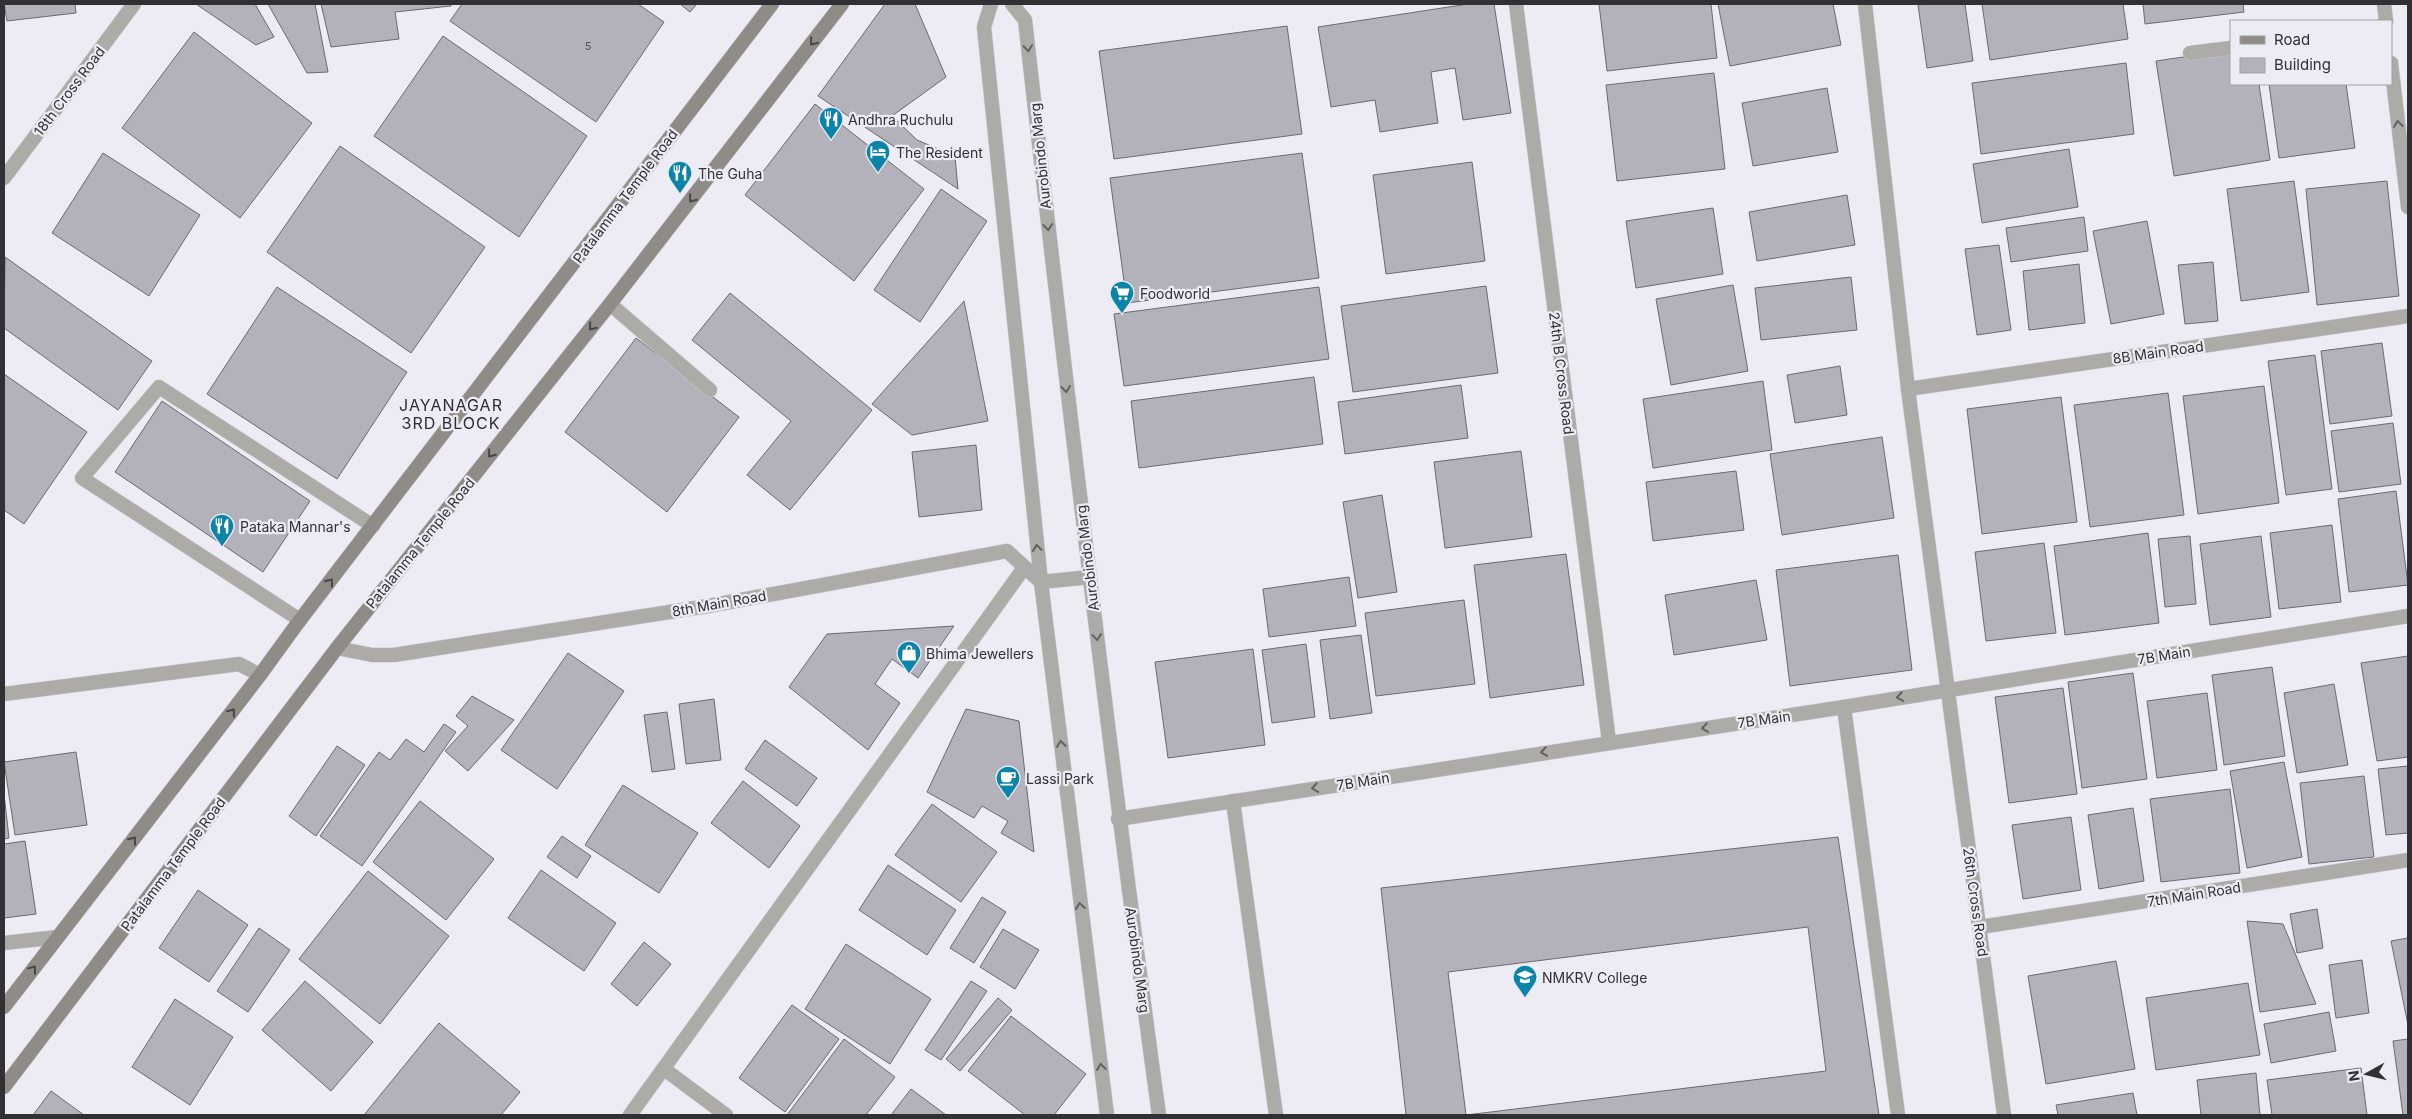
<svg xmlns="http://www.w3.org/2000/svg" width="2412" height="1119" viewBox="0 0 2412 1119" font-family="Inter,sans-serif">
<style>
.building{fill:#b3b1b9;stroke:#6b6971;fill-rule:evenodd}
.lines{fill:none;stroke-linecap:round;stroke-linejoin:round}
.service-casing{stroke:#cbc9d1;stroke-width:15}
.minor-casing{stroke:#cbc9d1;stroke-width:15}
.tertiary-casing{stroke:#cbc9d1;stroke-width:15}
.secondary-casing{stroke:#cbc9d1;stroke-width:15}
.service{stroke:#adaba7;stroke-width:14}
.minor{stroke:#adaba7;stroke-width:14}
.tertiary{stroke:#adaba7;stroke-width:14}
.secondary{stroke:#8f8b86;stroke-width:14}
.oneway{stroke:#484748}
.oneway2{stroke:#636162}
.labels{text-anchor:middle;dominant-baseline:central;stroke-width:4.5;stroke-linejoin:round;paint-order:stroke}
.number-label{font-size:11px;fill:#525055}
.street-label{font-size:14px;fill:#313034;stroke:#edebf4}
.poi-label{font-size:14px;fill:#313034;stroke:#edebf4;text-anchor:start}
.quarter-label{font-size:16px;letter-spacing:1px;fill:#2e2c33;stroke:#edebf4}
</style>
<rect width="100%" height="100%" fill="#edebf4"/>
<path class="building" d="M 4,4 L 75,4 L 76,13 L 7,21 Z
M 196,4 L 255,4 L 274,37 L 256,45 Z
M 268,4 L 315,4 L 328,72 L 307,73 Z
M 321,4 L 451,4 L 451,6 L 395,12 L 399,39 L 331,47 Z
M 462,4 L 638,4 L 664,22 L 596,122 L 450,21 Z
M 680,4 L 697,4 L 690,12 Z
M 885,4 L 915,4 L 946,77 L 892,116 L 917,140 L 955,156 L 958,189 L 818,96 Z
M 1468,4 L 1494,4 L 1511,113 L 1463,120 L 1455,68 L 1431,72 L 1438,123 L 1380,132 L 1375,100 L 1331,107 L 1318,27 Z
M 1599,4 L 1711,4 L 1717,58 L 1607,71 Z
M 1718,4 L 1833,4 L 1841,45 L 1730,66 Z
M 1928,4 L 1965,4 L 1973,61 L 1927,68 L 1918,5 Z
M 1982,4 L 2123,4 L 2128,39 L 1990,60 Z
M 2143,4 L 2243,4 L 2244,12 L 2145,24 Z
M 1287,26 L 1302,134 L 1114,159 L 1099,51 Z
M 194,32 L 312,123 L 240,218 L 122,128 Z
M 443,36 L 587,136 L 519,237 L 374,136 Z
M 2231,50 L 2231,84 L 2259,84 L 2270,160 L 2174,176 L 2156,61 Z
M 2126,63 L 2134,134 L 1981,154 L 1972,83 Z
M 1714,73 L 1725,169 L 1617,181 L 1606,85 Z
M 2269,84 L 2346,84 L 2355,148 L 2279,158 Z
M 1827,88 L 1838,152 L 1753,166 L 1742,103 Z
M 815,104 L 924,189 L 854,281 L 745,195 Z
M 340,146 L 485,247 L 411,353 L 267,252 Z
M 2069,149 L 2078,207 L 1982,223 L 1973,164 Z
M 103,153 L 200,215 L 149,296 L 52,233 Z
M 1302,153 L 1319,278 L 1127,303 L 1110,178 Z
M 1472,162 L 1485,261 L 1386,274 L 1373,175 Z
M 2294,181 L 2309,292 L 2241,301 L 2227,189 Z
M 2387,181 L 2399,296 L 2317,305 L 2306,189 Z
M 941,189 L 987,221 L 920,322 L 874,290 Z
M 1847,195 L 1855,245 L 1757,261 L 1749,212 Z
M 1713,208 L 1723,274 L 1636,288 L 1626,221 Z
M 2084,217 L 2088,251 L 2011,262 L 2006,228 Z
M 2147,221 L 2164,314 L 2111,324 L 2093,231 Z
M 1999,245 L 2011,330 L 1977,335 L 1965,249 Z
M 5,257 L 152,361 L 118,410 L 4,328 Z
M 2213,262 L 2218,321 L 2185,324 L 2178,265 Z
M 2079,264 L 2085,323 L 2029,330 L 2023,271 Z
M 1851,277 L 1857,330 L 1761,340 L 1755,288 Z
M 1733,285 L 1748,371 L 1671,385 L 1656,299 Z
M 1486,286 L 1498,373 L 1353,392 L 1341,306 Z
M 277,287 L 407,372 L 337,479 L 207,394 Z
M 1319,287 L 1329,359 L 1124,386 L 1114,314 Z
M 730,293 L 872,410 L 790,510 L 747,475 L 791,421 L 692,340 Z
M 964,301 L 988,421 L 912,435 L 872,404 Z
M 636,338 L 739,417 L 667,512 L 565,432 Z
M 2382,343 L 2392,416 L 2330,424 L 2321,351 Z
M 2315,355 L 2332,489 L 2286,495 L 2268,361 Z
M 1840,366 L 1847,415 L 1795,423 L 1787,375 Z
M 4,374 L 87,432 L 24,524 L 4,510 Z
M 1314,377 L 1323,444 L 1139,468 L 1131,401 Z
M 1763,381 L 1772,450 L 1653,468 L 1643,399 Z
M 1461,385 L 1468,438 L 1345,454 L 1338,402 Z
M 2264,386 L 2279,503 L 2198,514 L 2183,396 Z
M 2168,393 L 2184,515 L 2090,527 L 2074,405 Z
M 2061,397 L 2077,522 L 1982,534 L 1967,409 Z
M 162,401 L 310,501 L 263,572 L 115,472 Z
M 2393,423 L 2401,484 L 2339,492 L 2331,431 Z
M 1882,437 L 1894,518 L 1782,535 L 1770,454 Z
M 976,445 L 982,510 L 919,517 L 912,452 Z
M 1521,451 L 1532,537 L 1445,548 L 1434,462 Z
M 1736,471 L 1744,530 L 1653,541 L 1646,482 Z
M 2396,491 L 2408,585 L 2349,592 L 2338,499 Z
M 1382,495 L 1397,592 L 1358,598 L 1343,502 Z
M 2332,525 L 2341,602 L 2279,609 L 2270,533 Z
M 2148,533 L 2159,623 L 2065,635 L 2054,546 Z
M 2190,536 L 2196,604 L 2165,607 L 2158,539 Z
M 2261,536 L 2271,617 L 2210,625 L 2200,544 Z
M 2044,543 L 2056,633 L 1986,641 L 1975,552 Z
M 1566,554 L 1584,685 L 1490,698 L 1474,565 Z
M 1898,555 L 1912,670 L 1790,686 L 1776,570 Z
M 1349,577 L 1356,626 L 1269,637 L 1263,589 Z
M 1756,580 L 1767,640 L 1674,655 L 1665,595 Z
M 1464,600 L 1475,684 L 1376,696 L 1365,613 Z
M 954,626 L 918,678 L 892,659 L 875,684 L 900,703 L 868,750 L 789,687 L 827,634 Z
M 1361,635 L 1372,713 L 1330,719 L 1320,640 Z
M 1306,644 L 1315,717 L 1272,723 L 1262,650 Z
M 1253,649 L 1265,745 L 1168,758 L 1155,662 Z
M 568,653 L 624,691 L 557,789 L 501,750 Z
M 2408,656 L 2408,757 L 2377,761 L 2361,663 Z
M 2272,667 L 2285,756 L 2224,765 L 2212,675 Z
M 2133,673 L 2147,779 L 2082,788 L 2068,682 Z
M 2334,684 L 2348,765 L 2297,773 L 2284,693 Z
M 2063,688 L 2077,794 L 2009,803 L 1995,697 Z
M 2207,693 L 2217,770 L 2157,778 L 2147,701 Z
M 472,696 L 514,720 L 468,771 L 445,751 L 468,726 L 456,716 Z
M 714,699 L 721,760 L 686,764 L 679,704 Z
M 966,709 L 1019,721 L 1034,852 L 1001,833 L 1008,821 L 982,806 L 974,818 L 927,792 Z
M 667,712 L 675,769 L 652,772 L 644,715 Z
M 444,724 L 456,732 L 362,866 L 320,836 L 379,752 L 390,760 L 406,739 L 424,752 Z
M 765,740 L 817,778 L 797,806 L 745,769 Z
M 337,746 L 365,765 L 316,836 L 289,816 Z
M 76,752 L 87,825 L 15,835 L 4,762 Z
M 2284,762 L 2302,857 L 2247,868 L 2230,771 Z
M 2408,766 L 2408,833 L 2386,835 L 2378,769 Z
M 2364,776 L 2374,857 L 2309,864 L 2300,783 Z
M 743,781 L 800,826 L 769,868 L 711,823 Z
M 623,785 L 698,833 L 659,893 L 585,845 Z
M 2230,789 L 2240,873 L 2161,882 L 2150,799 Z
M 4,794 L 9,838 L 4,839 Z
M 420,801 L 494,859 L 446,920 L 373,862 Z
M 932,804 L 997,852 L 961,902 L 895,855 Z
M 2133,808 L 2144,881 L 2099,889 L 2088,815 Z
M 2071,817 L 2081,890 L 2023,899 L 2012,825 Z
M 562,836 L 591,856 L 577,878 L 547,857 Z
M 1838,837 L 1879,1115 L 1406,1115 L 1381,888 ZM 1808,927 L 1826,1071 L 1466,1115 L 1448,972 Z
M 25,841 L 36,914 L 4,918 L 4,844 Z
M 888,865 L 956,910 L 927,955 L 859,910 Z
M 541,870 L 616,923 L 584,971 L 508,918 Z
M 368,871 L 449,936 L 380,1024 L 299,959 Z
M 198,890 L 248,925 L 209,982 L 159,948 Z
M 982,897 L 1006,912 L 974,963 L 950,948 Z
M 2317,909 L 2323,948 L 2297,953 L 2290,914 Z
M 2247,921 L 2283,924 L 2316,1004 L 2260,1012 Z
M 259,928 L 290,950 L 248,1012 L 217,991 Z
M 1003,929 L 1039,950 L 1015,989 L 980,967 Z
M 2408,938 L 2408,1025 L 2391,941 Z
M 644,942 L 671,964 L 637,1006 L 611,984 Z
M 846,944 L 931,999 L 890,1064 L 805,1009 Z
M 2362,960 L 2369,1013 L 2336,1018 L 2329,965 Z
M 2116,961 L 2135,1069 L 2046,1084 L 2028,976 Z
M 305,981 L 373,1042 L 331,1091 L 262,1030 Z
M 971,981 L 987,991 L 941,1060 L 925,1050 Z
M 2248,983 L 2260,1055 L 2156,1070 L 2146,998 Z
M 998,998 L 1012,1010 L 960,1071 L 946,1059 Z
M 175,999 L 233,1037 L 190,1105 L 132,1067 Z
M 792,1005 L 839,1039 L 785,1112 L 739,1078 Z
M 2329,1012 L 2336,1051 L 2271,1063 L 2264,1024 Z
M 1011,1016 L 1086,1074 L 1054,1115 L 1025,1115 L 968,1071 Z
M 439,1023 L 520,1092 L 501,1115 L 364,1115 Z
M 844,1039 L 895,1077 L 866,1115 L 787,1115 Z
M 2408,1039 L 2408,1115 L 2403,1115 L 2393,1041 Z
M 2361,1068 L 2367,1115 L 2272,1115 L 2267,1080 Z
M 2256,1073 L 2260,1115 L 2201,1115 L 2197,1080 Z
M 911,1089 L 946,1115 L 891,1115 Z
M 51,1091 L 84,1115 L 33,1115 Z
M 2133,1093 L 2137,1115 L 2058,1115 L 2056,1105 Z"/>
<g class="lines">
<defs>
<path id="service" d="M 610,304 L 710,390
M 300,620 L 82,478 L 159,387 L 373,526
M 1844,707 L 1898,1115
M 1233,801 L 1276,1115"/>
<path id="minor" d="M 1516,4 L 1609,742
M 1865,4 L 1908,389 L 2004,1115
M 2190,53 L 2231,48
M 4,178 L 134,4
M 1908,389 L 2408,316
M 337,648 L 372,655 L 394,655 L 708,606 L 1007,551 L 1041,582 L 1090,577
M 4,694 L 239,664 L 260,675
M 1118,819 L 1844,707 L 2408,616
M 1980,927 L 2408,860
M 4,943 L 58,937
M 664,1069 L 726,1115
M 630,1115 L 1024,568"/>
<path id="tertiary" d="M 991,4 L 984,27 L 1041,582 L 1107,1115
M 1012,4 L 1025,20 C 1066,386 1109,751 1159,1115
M 2384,4 L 2386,21
M 2391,63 L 2408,207"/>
<path id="secondary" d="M 4,1007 L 260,675 L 300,620 L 772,4
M 4,1087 L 337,648 L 610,304 L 842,4"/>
</defs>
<use href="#service" class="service-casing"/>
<use href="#minor" class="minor-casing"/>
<use href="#tertiary" class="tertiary-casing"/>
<use href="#secondary" class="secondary-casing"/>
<use href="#service" class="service"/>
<use href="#minor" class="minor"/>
<use href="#tertiary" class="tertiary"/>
<use href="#secondary" class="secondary"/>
</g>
<defs><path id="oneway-chevron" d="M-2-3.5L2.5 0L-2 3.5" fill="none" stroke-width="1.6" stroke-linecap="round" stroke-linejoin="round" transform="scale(1.25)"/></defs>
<g class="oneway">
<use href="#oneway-chevron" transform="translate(813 42) rotate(128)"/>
<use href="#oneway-chevron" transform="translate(692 199) rotate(128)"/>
<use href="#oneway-chevron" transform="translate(592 327) rotate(129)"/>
<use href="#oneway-chevron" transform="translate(491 454) rotate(129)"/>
<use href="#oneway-chevron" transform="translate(330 582) rotate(-52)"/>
<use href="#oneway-chevron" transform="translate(232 712) rotate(-52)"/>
<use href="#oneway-chevron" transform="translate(133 840) rotate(-52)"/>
<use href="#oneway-chevron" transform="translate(33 969) rotate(-53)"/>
</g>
<g class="oneway2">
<use href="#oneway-chevron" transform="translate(1028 48) rotate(84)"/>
<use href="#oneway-chevron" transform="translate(2398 124) rotate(-97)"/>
<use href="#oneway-chevron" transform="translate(1048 227) rotate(84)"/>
<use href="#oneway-chevron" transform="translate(1066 389) rotate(83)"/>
<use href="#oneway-chevron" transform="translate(1037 548) rotate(-96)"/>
<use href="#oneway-chevron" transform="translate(1097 637) rotate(83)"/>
<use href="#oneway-chevron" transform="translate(1900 697) rotate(170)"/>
<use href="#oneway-chevron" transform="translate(1705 728) rotate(172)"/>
<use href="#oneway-chevron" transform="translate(1061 744) rotate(-97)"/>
<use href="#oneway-chevron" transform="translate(1544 752) rotate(171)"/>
<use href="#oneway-chevron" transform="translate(1315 788) rotate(171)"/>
<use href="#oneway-chevron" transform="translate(1080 906) rotate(-97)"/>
<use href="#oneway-chevron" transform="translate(1101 1067) rotate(-97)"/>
</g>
<defs>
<symbol id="restaurant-pin" viewBox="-11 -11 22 30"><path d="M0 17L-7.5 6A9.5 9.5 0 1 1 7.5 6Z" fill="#0a84a9" stroke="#edebf4"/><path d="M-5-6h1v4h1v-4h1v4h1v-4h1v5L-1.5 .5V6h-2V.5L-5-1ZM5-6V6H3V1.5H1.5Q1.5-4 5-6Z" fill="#fff"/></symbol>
<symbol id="hotel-pin" viewBox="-11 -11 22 30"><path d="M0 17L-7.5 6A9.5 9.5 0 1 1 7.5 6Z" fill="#0a84a9" stroke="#edebf4"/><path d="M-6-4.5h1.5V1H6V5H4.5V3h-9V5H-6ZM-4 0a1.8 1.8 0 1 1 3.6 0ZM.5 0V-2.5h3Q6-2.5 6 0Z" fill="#fff"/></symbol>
<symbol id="supermarket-pin" viewBox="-11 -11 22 30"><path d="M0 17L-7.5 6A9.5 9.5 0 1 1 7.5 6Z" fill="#0a84a9" stroke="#edebf4"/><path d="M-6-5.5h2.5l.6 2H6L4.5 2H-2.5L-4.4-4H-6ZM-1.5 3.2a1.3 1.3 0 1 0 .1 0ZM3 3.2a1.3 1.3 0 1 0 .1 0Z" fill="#fff"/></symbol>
<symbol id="shop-pin" viewBox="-11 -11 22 30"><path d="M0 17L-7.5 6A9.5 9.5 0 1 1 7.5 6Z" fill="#0a84a9" stroke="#edebf4"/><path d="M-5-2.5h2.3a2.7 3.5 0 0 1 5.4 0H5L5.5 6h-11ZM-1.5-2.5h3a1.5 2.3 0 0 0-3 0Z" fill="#fff"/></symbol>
<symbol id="cafe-pin" viewBox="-11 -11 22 30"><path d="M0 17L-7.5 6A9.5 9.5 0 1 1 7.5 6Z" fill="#0a84a9" stroke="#edebf4"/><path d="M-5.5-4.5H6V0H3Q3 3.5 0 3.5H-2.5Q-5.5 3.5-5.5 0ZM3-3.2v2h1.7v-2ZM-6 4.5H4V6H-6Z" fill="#fff"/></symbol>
<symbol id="university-pin" viewBox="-11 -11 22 30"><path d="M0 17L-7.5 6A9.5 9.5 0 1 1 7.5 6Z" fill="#0a84a9" stroke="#edebf4"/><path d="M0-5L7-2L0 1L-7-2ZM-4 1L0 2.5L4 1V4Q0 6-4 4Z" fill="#fff"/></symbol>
</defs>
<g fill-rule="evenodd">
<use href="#restaurant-pin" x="817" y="105" width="28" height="38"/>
<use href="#hotel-pin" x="864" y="138" width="28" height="38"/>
<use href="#restaurant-pin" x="666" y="159" width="28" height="38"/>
<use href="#supermarket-pin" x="1108" y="279" width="28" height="38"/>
<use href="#restaurant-pin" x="208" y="512" width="28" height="38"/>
<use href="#shop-pin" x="895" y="639" width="28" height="38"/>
<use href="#cafe-pin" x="994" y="764" width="28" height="38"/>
<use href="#university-pin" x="1511" y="963" width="28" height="38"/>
</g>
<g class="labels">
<g class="number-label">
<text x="588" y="46">5</text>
</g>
<g class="street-label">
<text transform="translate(69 91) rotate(-53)">18th Cross Road</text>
<text transform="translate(1040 156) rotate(-96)">Aurobindo Marg</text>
<text transform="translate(625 196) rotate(-53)">Patalamma Temple Road</text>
<text transform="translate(2158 352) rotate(-8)">8B Main Road</text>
<text transform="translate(1562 373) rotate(83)">24th B Cross Road</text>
<text transform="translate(420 543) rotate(-51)">Patalamma Temple Road</text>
<text transform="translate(1087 558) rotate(-97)">Aurobindo Marg</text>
<text transform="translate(719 603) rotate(-10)">8th Main Road</text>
<text transform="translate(2164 655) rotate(-9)">7B Main</text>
<text transform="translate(1764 719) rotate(-8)">7B Main</text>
<text transform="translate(1363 781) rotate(-9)">7B Main</text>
<text transform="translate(173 864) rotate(-53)">Patalamma Temple Road</text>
<text transform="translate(2194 894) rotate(-9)">7th Main Road</text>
<text transform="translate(1976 902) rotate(82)">26th Cross Road</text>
<text transform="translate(1138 960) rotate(82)">Aurobindo Marg</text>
</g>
<g class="poi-label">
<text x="848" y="119">Andhra Ruchulu</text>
<text x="896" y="152">The Resident</text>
<text x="698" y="173">The Guha</text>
<text x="1140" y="293">Foodworld</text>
<text x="240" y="526">Pataka Mannar's</text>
<text x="926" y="653">Bhima Jewellers</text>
<text x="1026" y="778">Lassi Park</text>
<text x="1542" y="977">NMKRV College</text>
</g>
<g class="quarter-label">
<text x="451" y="405">JAYANAGAR<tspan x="451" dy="18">3RD BLOCK</tspan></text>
</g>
</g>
<rect width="2412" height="1119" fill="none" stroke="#313034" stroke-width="10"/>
<rect x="2230" y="20" width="162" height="65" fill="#edebf4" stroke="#a2a0a7"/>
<rect x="2240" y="36" width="25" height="8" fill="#8f8b86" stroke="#a2a0a7"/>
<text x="2274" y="45" font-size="15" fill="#313034">Road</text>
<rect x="2240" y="58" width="25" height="15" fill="#b3b1b9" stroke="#a2a0a7"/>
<text x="2274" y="70" font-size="15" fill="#313034">Building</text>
<g transform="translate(2367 1074) rotate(262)" stroke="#edebf4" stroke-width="4" paint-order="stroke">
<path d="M0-4L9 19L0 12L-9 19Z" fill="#313034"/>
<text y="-8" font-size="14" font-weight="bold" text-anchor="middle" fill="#313034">N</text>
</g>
</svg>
